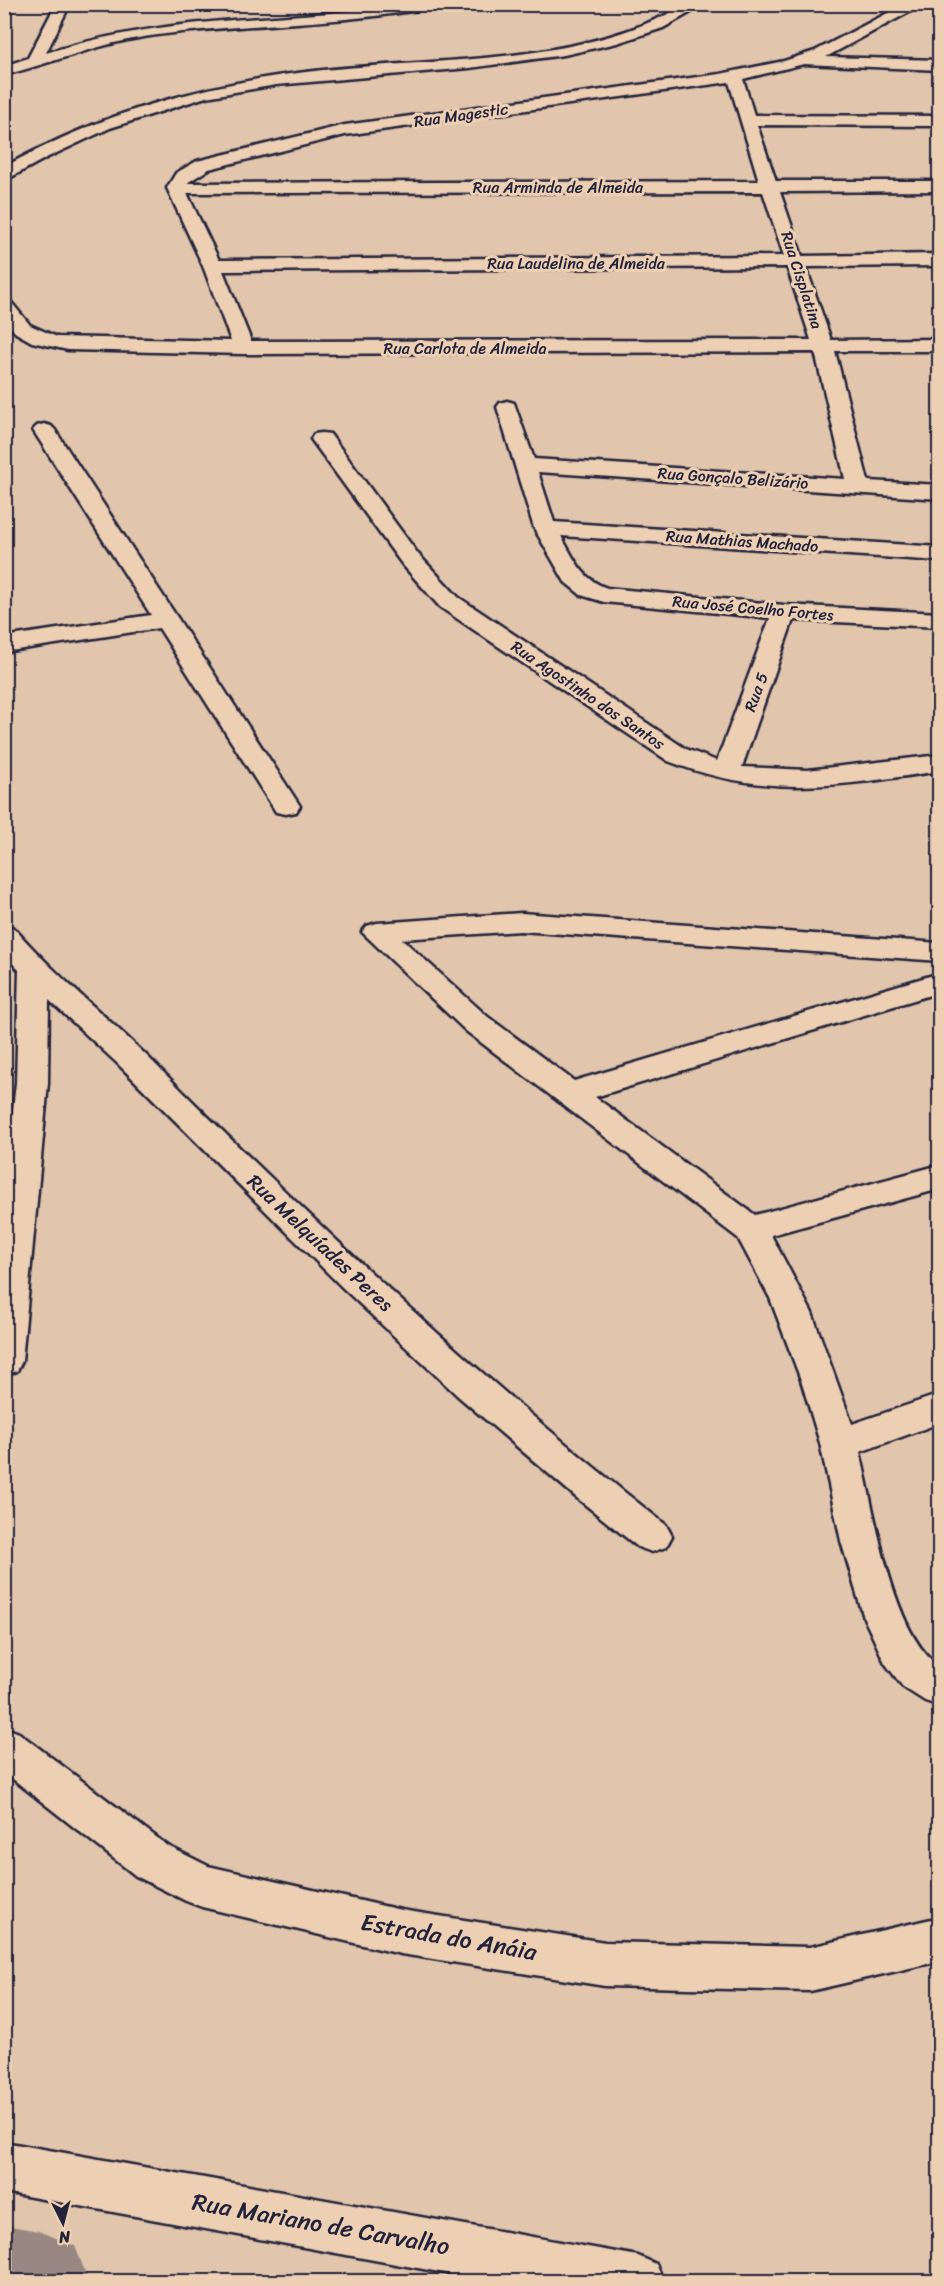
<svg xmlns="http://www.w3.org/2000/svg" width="944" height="2286" viewBox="0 0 944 2286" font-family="Sriracha,sans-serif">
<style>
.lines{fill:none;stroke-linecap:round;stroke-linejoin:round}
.river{fill:#988782;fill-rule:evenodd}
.minor-casing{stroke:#22223b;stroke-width:5}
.minor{fill:#edd0b4;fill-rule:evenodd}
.labels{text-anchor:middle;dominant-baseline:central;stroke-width:6;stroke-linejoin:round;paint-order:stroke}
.far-street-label{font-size:16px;fill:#22223b;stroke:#edd0b4}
.street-label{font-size:20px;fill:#22223b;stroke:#edd0b4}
.near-street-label{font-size:24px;fill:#22223b;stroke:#edd0b4}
</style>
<rect width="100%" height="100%" fill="#e1c6ad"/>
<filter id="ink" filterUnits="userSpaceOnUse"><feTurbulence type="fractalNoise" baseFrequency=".0167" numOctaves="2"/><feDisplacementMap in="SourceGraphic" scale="12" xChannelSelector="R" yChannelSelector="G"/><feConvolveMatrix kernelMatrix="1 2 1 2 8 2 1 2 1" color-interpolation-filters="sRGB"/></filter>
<g filter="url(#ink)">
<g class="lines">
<path class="river" d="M 4,2225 L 39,2231 L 75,2246 L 89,2282 L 4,2282 Z"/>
<defs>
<path id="minor" d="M 56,4 L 70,4 L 46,53 C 139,24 221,21 317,14 C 357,11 396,4 436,4 L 429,8 C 337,25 243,23 150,36 C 100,43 53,63 4,75 L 4,66 L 28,58 Z
M 687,4 L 705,4 L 663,28 L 617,43 L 564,55 L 469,68 L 276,85 L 206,97 L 110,128 L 46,158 L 4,181 L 4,167 C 105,111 210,82 323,70 C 441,58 581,65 687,4 Z
M 905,4 L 924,4 L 826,57 L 940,60 L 940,70 L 804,64 L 743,79 L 754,115 L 940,116 L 940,126 L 757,125 L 776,181 L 940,181 L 940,191 L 780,192 L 802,256 L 940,254 L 940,266 L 806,267 L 831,340 L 940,339 L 940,351 L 835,351 L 868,481 L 940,485 L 940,499 L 538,472 L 554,522 L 940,547 L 940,561 L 561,536 C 573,557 582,580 607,588 L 784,605 L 940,613 L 940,627 L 793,620 L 742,767 L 807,770 L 940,755 L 940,771 C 840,786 765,799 668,761 L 440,607 L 402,564 L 311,439 L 314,434 L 322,433 L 330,434 L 418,554 L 458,597 L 686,749 L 717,761 L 770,618 L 604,602 L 581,595 L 565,582 L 534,528 L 497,407 L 500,403 L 507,401 L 514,403 L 534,459 L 845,479 L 815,352 L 244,354 L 68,350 L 32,342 L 16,333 L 4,321 L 4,300 L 11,302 L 30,325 L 57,337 L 231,341 L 203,266 L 167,188 L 176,173 L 197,161 L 345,125 L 720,74 L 784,61 L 815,51 ZM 729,82 L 759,181 L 187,183 L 209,169 L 345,135 ZM 763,192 L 784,256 L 219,260 L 187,193 ZM 787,267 L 811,340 L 251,341 L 223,271 Z
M 44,424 L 51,426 L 55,430 L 300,806 L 296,812 L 286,814 L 276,812 L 159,628 L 4,652 L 4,637 L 151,615 L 33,430 L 37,426 Z
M 521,913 L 940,943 L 940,961 L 521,931 L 402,939 L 488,1017 L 574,1081 L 940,973 L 940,992 L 595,1097 L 755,1215 L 940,1165 L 940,1189 L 771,1235 L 812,1313 L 852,1424 L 940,1394 L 940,1423 L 860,1452 C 873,1504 892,1638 940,1666 L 940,1706 L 925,1701 L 903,1687 L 885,1663 L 864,1618 L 841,1541 L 820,1443 L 801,1380 L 770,1298 L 738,1238 L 466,1031 L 362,932 L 367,926 L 377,923 Z
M 4,925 L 14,928 C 59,980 113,1021 161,1070 C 321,1230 487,1385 666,1525 L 672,1536 L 666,1547 L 652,1552 L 638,1547 L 577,1498 L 458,1396 L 344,1289 L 116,1062 L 49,1000 L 48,1083 L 22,1361 L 17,1371 L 4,1375 L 4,1188 L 16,1083 L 19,970 L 4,954 Z
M 4,1727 L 19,1733 L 168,1846 L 208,1866 L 401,1910 L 605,1942 L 810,1947 L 940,1917 L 940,1961 L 810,1991 L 605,1986 L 401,1954 L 202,1907 L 186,1901 L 136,1876 L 4,1772 Z
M 4,2142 L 638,2256 L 656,2264 L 664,2282 L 494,2282 L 4,2192 Z"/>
</defs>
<use href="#minor" class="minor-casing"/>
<use href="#minor" class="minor"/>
</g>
</g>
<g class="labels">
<g class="far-street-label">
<text transform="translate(461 115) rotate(-8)">Rua Magestic</text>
<text x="558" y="187">Rua Arminda de Almeida</text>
<text x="576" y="263">Rua Laudelina de Almeida</text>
<text transform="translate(802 280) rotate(72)">Rua Cisplatina</text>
<text x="465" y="348">Rua Carlota de Almeida</text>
<text transform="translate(733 478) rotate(4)">Rua Gonçalo Belizário</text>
<text transform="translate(742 541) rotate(4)">Rua Mathias Machado</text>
<text transform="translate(753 608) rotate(5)">Rua José Coelho Fortes</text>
<text transform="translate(756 692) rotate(-70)">Rua 5</text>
<text transform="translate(588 695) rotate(34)">Rua Agostinho dos Santos</text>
</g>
<g class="street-label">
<text transform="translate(320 1243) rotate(43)">Rua Melquíades Peres</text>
</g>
<g class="near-street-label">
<text transform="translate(449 1937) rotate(10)">Estrada do Anáia</text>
<text transform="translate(321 2224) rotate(10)">Rua Mariano de Carvalho</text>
</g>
</g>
<rect width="944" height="2286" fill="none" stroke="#edd0b4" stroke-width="24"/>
<rect x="12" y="12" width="920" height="2262" fill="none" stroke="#22223b" stroke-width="2" filter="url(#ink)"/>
<g transform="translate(63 2223) rotate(174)" stroke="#edd0b4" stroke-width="4.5" paint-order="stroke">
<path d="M0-4.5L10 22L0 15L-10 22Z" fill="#22223b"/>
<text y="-9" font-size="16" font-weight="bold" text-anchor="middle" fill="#22223b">N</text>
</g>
</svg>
